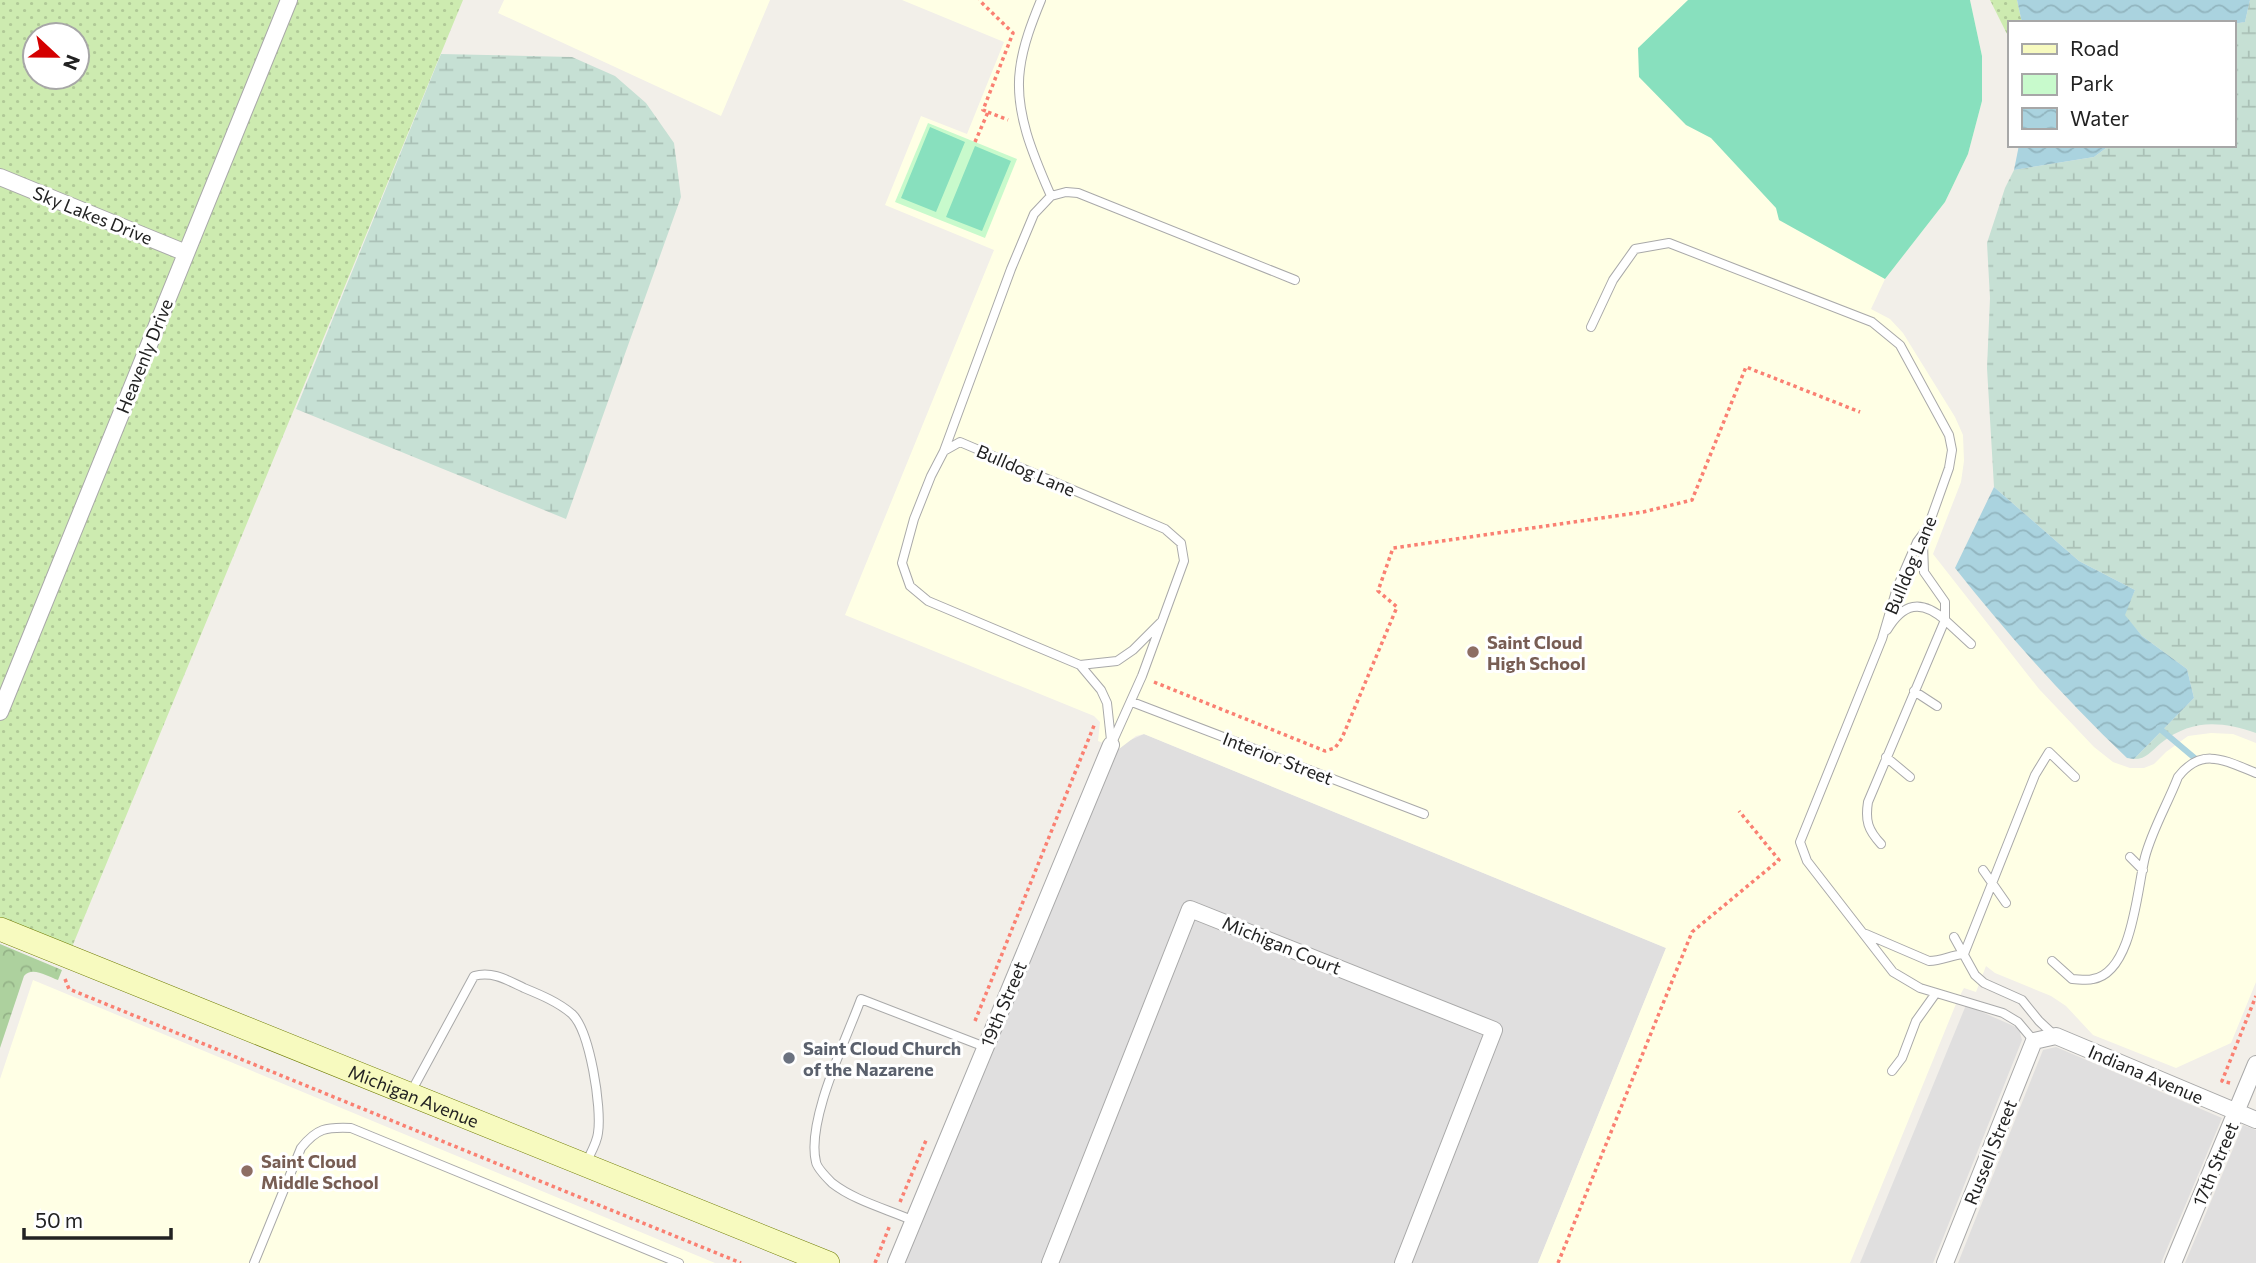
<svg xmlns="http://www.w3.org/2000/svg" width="2256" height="1263" viewBox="0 0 2256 1263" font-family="Commissioner,sans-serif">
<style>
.residential{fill:#e0dfdf}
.education{fill:#ffffe5}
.grass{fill:url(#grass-dots);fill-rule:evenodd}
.forest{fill:url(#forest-crowns)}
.wetland{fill:url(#wetland-marsh)}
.park{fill:#c8facc}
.pitch{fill:#88e0be}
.water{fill:url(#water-waves)}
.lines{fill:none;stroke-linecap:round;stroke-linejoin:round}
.stream{stroke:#aad3df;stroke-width:6}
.lane-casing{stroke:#a9a9a9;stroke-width:10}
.street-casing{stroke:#a9a9a9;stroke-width:18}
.secondary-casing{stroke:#707d05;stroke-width:24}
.path{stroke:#fa8072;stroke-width:3.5;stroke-dasharray:3.5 3.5;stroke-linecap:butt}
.lane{stroke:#fff;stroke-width:8}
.street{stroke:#fff;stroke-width:16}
.secondary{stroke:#f7fabf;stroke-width:23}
.education-dot{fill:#8d6e63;stroke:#fff;stroke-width:2.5}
.worship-dot{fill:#6b7280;stroke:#fff;stroke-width:2.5}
.labels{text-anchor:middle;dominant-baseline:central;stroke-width:6;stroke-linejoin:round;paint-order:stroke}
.street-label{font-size:18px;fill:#222;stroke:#fff}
.education-label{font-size:18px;font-weight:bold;fill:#785e54;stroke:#fff;text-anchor:start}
.worship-label{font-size:18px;font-weight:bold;fill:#5b616d;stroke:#fff;text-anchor:start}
</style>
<defs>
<pattern id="grass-dots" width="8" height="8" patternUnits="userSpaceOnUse" patternTransform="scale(1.75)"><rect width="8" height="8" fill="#cdebb0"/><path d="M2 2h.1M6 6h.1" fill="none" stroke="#b0c997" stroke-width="1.8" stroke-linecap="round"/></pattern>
<pattern id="forest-crowns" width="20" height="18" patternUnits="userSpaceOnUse" patternTransform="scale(1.75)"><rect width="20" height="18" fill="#add19e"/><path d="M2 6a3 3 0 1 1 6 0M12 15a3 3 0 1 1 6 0" fill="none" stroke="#95b388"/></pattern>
<pattern id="wetland-marsh" width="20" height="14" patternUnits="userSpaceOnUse" patternTransform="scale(1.75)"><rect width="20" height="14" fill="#c6e0d4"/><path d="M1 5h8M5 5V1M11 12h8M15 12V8" fill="none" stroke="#aac0b6"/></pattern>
<pattern id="water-waves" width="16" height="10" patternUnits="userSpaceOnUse" patternTransform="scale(1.75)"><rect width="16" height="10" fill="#aad3df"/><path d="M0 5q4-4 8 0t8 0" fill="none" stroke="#92b5bf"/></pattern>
</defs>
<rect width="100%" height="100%" fill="#f2efe9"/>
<path class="residential" d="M 1144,734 L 1666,948 L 1538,1263 L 896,1263 L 1111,745 L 1120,748 L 1126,742 Z
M 1966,1005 L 2025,1031 L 2020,1033 L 2022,1040 L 1933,1263 L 1860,1263 Z
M 2056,1047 L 2222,1118 L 2161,1263 L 1958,1263 L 2043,1050 Z
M 2243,1125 L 2256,1130 L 2256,1263 L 2185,1263 Z"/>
<path class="education" d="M 504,0 L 770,0 L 721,116 L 498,13 Z
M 902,0 L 1970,0 L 1982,56 L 1982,101 L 1968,154 L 1945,202 L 1885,279 L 1871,309 L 1890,319 L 1903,333 L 1955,417 L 1963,435 L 1964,461 L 1961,482 L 1933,554 L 2039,689 L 2094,747 L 2113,762 L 2130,768 L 2144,768 L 2154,764 L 2166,752 L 2188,736 L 2211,733 L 2233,734 L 2256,743 L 2256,982 L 2231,1043 L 2176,1068 L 2093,1035 L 2066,1006 L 2051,996 L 1995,973 L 1986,966 L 1976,992 L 1964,988 L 1958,999 L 1850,1263 L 1538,1263 L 1666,948 L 1144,734 L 1136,736 L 1119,749 L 1098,741 L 1100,722 L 1094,716 L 845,615 L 994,250 L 885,205 L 921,116 L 967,134 L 1004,42 Z
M 33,980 L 715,1263 L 0,1263 L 0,1079 Z"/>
<path class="grass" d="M 0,0 L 463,0 L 72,947 L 0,918 ZM 35,35 L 77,35 L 77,77 L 35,77 Z
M 1990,0 L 2017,0 L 2022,23 L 2009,23 L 2009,38 Z"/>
<path class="forest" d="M 0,944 L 62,970 L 58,980 C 47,976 32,966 24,976 L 0,1048 Z"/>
<path class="wetland" d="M 2250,0 L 2256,0 L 2256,733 C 2220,721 2192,719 2161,743 C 2151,751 2147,759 2134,759 L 2194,698 L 2187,669 L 2142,636 L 2124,615 L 2135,590 L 2079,561 L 1994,487 L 1987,368 L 1990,298 L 1987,243 L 2005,188 L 2014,170 L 2094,157 L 2110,145 L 2233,145 L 2233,24 L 2245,22 Z
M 441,54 L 572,57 L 615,76 L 646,103 L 674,143 L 681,197 L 566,519 L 296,409 Z"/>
<path class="park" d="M 928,123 L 1017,159 L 985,238 L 895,202 Z"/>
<path class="pitch" d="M 1688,0 L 1970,0 L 1982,56 L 1982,101 L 1968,154 L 1945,202 L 1885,279 L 1779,220 L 1776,208 L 1711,138 L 1686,125 L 1639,77 L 1638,48 Z
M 930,127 L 965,142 L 936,212 L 901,198 Z
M 975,146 L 1011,161 L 982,231 L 946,217 Z"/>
<path class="water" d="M 2017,0 L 2250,0 L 2245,22 L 2233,24 L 2022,23 Z
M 2019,145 L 2110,145 L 2094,157 L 2014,170 Z
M 1994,487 L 2079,561 L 2135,590 L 2125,615 L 2142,636 L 2187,669 L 2194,698 L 2134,759 L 2127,758 C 2065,699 2008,635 1955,568 Z"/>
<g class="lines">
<path class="stream" d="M 2159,728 L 2197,760"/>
<defs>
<path id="lane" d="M 1041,0 C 1032,22 1023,45 1020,69 C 1014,112 1034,157 1051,196
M 1591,327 L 1613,280 L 1635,249 L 1669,243 L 1872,322 L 1900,345 L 1949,435 L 1952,450 L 1949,468 L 1928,527 L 1917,542 L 1897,588 L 1882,639 L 1800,842 L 1807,861 L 1893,972 L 1920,988 L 2003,1013 L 2018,1022 L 2034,1041
M 944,451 L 1011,269 L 1034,214 L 1051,196 L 1066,192 L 1078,193 L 1295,280
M 1926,533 L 1923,544 L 1924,572 L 1945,602 L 1945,620
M 1887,630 C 1903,603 1921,599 1945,620
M 1080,665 L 1101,690 L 1107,703 L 1111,740
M 1914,691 L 1937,706
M 1132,702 L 1424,814
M 1111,745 L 1142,676 L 1184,561 L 1181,543 L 1165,529 L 960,442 L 944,451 L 931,476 L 914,519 L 902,563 L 910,586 L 928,601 L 1080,665 L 1117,661 L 1133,650 L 1162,621
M 1886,757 L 1910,777
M 1881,844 C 1868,830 1865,821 1868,802 L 1945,620 L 1971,644
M 2130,857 L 2143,870
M 1983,870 L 2006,903
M 1866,934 L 1929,961 C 1942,961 1951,955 1964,954
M 1954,937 L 1975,975 L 1984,983 L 2022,1000 L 2039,1021 L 2054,1035
M 1964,954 L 2035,775 L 2049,752 L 2075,777
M 2052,961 L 2072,979 C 2078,979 2087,981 2093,979 C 2133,972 2137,888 2145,857 C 2152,830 2168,803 2178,777 C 2202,746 2226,761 2256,773
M 1892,1071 L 1902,1058 L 1916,1021 L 1936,993
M 411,1092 L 474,976 C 493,971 507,980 524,988 C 541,995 558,1002 572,1014 C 590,1031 602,1108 598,1133 C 597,1143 590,1154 586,1163
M 914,1221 C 887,1209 855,1201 832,1183 C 827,1178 817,1168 816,1162 C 806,1121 846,1040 861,999 L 985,1047
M 254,1263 L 301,1148 C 317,1128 326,1127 351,1128 L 679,1263"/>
<path id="street" d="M 0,177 L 186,253
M 0,712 L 289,0
M 896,1263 L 1111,745
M 1050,1263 L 1190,909 L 1494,1030 L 1403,1263
M 1945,1263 L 2034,1041 L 2056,1036 L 2256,1120
M 2173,1263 L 2256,1064"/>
<g id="secondary">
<path id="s1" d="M 0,929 L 828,1263"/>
</g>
</defs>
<use href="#lane" class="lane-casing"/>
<use href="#street" class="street-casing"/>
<use href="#secondary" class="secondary-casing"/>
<path class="path" d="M 988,112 L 1008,120
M 975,142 L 988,112 L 983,110 L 1013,33 L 979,0
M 1154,682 L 1325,751 L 1335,748 L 1342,738 L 1397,607 L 1378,591 L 1393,548 L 1643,512 L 1692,500 L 1746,367 L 1860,412
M 65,979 L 69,989 L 741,1263
M 975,1021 L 1095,723
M 2230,1083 L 2222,1081 L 2256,996
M 900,1202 L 927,1138
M 875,1263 L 890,1225
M 1558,1263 L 1692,932 L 1779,860 L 1739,811"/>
<use href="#lane" class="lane"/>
<use href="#street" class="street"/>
<use href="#secondary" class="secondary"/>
</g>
<g class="education-dot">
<circle cx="1473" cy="652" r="7"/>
<circle cx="247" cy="1171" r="7"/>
</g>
<circle class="worship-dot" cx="789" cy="1058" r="7"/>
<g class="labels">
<g class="street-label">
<text transform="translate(93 215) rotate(22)">Sky Lakes Drive</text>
<text transform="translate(144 356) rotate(-68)">Heavenly Drive</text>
<text transform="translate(1026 470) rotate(23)">Bulldog Lane</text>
<text transform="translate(1910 565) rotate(-67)">Bulldog Lane</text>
<text transform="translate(1278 758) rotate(21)">Interior Street</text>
<text transform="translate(1282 945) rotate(22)">Michigan Court</text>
<text transform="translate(1003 1004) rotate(-67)">19th Street</text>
<text transform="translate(2146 1074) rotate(23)">Indiana Avenue</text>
<text stroke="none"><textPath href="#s1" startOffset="446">Michigan Avenue</textPath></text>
<text transform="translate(1990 1152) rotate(-68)">Russell Street</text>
<text transform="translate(2215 1164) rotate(-67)">17th Street</text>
</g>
<g class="education-label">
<text x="1487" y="642">Saint Cloud<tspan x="1487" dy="21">High School</tspan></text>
<text x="261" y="1161">Saint Cloud<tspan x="261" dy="21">Middle School</tspan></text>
</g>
<g class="worship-label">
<text x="803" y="1048">Saint Cloud Church<tspan x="803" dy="21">of the Nazarene</tspan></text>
</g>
</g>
<rect x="2008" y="21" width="228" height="126" fill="#ffffff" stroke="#a7a7a7" stroke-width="2"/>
<rect x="2022" y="44" width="35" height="10" fill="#f7fabf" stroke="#a7a7a7" stroke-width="2"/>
<text x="2070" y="56" font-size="21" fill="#222222">Road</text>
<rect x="2022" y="74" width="35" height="21" fill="#c8facc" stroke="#a7a7a7" stroke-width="2"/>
<text x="2070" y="91" font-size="21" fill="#222222">Park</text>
<rect x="2022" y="108" width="35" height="21" fill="url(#water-waves)" stroke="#a7a7a7" stroke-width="2"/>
<text x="2070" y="126" font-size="21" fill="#222222">Water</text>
<g transform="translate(56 56) rotate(112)"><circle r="33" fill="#ffffff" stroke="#a7a7a7" stroke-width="2"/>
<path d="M0-5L12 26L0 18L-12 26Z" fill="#d40000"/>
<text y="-10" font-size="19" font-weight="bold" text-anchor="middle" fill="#222222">N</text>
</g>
<path d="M24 1228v10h147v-10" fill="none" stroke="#222222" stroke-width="3.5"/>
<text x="35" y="1228" font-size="21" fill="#222222" stroke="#ffffff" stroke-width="5" paint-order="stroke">50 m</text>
</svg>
